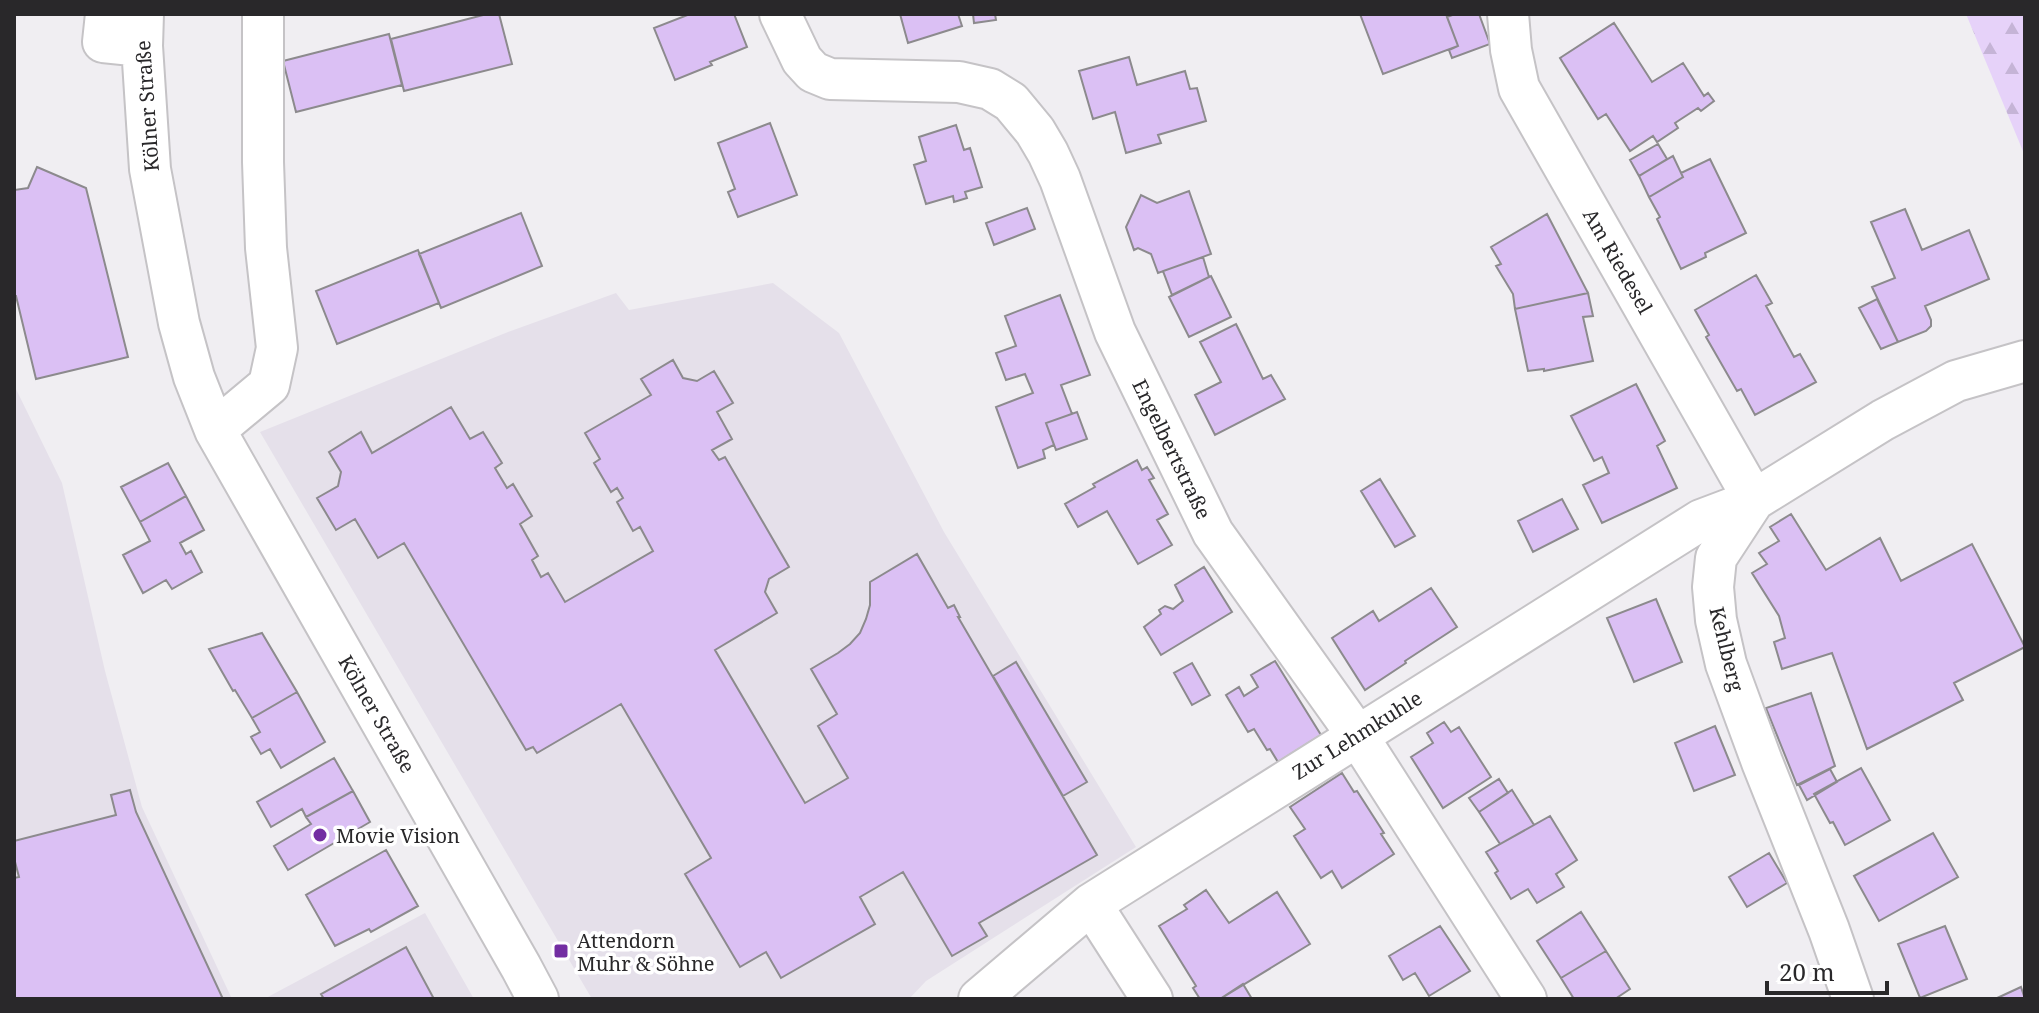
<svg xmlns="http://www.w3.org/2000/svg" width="2039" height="1013" viewBox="0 0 2039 1013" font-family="'Noto Serif',serif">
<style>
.built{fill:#e5e0ea}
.forest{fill:url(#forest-firs)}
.building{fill:#dbc0f4;stroke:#8c8a8d;stroke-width:2}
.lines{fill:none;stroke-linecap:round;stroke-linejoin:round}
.minor-casing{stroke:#c5c3c6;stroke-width:44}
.minor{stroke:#fff;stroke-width:40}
.poi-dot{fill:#732ea2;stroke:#fff;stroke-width:3}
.labels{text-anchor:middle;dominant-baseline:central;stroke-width:7;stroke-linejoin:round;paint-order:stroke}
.street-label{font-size:20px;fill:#29282a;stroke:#fff}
.poi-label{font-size:20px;fill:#29282a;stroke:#fff;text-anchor:start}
</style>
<defs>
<pattern id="forest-firs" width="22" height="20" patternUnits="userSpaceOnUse" patternTransform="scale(2)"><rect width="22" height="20" fill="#e6d2f9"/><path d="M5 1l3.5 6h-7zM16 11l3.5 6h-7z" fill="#c5b4d6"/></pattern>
</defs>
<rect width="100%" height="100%" fill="#f0eef2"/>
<path class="built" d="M 773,283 L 839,333 L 944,532 L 1136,847 L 926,981 L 909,999 L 592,999 L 260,432 L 508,332 L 616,293 L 629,310 Z
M 14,385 L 62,483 L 105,671 L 142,807 L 232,999 L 14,999 Z
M 425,913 L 474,999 L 264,999 Z"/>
<path class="forest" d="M 1966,14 L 2025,14 L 2025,156 Z"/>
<path class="building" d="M 487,14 L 499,14 L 512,64 L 404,91 L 391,39 Z
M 690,14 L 734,14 L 747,47 L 710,62 L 712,65 L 675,80 L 654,28 Z
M 900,14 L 958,14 L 962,26 L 908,43 Z
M 973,14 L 995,14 L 996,20 L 974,23 Z
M 1360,14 L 1446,14 L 1458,46 L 1383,74 Z
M 1455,14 L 1479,14 L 1490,44 L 1452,58 L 1449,50 L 1458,46 L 1447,17 Z
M 1614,23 L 1652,82 L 1683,63 L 1704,96 L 1708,93 L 1714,101 L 1701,111 L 1698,108 L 1675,123 L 1678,128 L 1657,142 L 1653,136 L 1630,151 L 1606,114 L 1598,119 L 1560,58 Z
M 389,34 L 402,85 L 296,112 L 283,61 Z
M 1129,57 L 1137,85 L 1185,71 L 1190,89 L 1197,88 L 1206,121 L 1158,135 L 1161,143 L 1126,153 L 1115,112 L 1093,119 L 1079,71 Z
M 770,123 L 797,195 L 738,217 L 728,192 L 735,189 L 718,143 Z
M 956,125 L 964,150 L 970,148 L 982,187 L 965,192 L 967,198 L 954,202 L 953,196 L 926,204 L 914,165 L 926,161 L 919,137 Z
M 1658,144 L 1667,159 L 1639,176 L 1630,160 Z
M 1673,156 L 1683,177 L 1649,197 L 1639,176 Z
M 1710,159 L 1746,233 L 1705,253 L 1706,257 L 1681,269 L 1657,219 L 1660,217 L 1649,197 L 1683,177 L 1681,173 Z
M 37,167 L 86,188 L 128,357 L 36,379 L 16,296 L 14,296 L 14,190 L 28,188 Z
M 1189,191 L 1211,254 L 1158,273 L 1151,254 L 1138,248 L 1134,250 L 1126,227 L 1141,195 L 1157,203 Z
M 1027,208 L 1035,229 L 994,245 L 986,223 Z
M 1905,209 L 1922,250 L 1969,230 L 1989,279 L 1925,306 L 1931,320 L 1931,326 L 1926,331 L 1898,342 L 1872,287 L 1895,278 L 1871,222 Z
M 521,213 L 542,266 L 441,308 L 419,254 Z
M 1547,214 L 1588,293 L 1515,309 L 1513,294 L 1496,266 L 1501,264 L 1491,247 Z
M 418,250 L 439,303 L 337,344 L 316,291 Z
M 1203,257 L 1209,277 L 1172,295 L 1163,271 Z
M 1756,275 L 1772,303 L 1766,306 L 1794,357 L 1800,354 L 1816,382 L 1755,415 L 1741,389 L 1737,391 L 1706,337 L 1709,335 L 1695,310 Z
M 1211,276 L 1231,317 L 1189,337 L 1169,297 Z
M 1588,293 L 1593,316 L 1583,317 L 1593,361 L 1544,371 L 1544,369 L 1528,371 L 1515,309 Z
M 1060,295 L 1090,375 L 1061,385 L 1072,414 L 1046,423 L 1054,445 L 1043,450 L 1045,458 L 1018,468 L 996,407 L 1033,393 L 1025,374 L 1006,380 L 996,353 L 1016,346 L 1005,316 Z
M 1877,299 L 1898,342 L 1881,349 L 1859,308 Z
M 1236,324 L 1263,379 L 1271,375 L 1285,399 L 1215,435 L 1195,395 L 1221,382 L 1200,342 Z
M 673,360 L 683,378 L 697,381 L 714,371 L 733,403 L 717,412 L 732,439 L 712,450 L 719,460 L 725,457 L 789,567 L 769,579 L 765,592 L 777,613 L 715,650 L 805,803 L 848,778 L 818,726 L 837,714 L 811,669 L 838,653 L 850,644 L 860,633 L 866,619 L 870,605 L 870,582 L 917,554 L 948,608 L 954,605 L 960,617 L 958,617 L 1097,855 L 979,923 L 987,936 L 952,956 L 903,872 L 860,897 L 875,924 L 781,978 L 766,952 L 740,967 L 685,874 L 711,858 L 621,704 L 537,753 L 533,747 L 526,750 L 404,543 L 378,558 L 355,519 L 336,530 L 317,498 L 338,486 L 341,472 L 329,452 L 361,432 L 372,453 L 451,407 L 470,439 L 483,432 L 502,463 L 495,468 L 507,488 L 513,484 L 532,516 L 520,524 L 538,556 L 532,560 L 541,577 L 548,573 L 565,602 L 653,551 L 640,527 L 633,531 L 617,502 L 623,498 L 617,488 L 611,492 L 594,463 L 600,459 L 585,433 L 651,395 L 641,379 Z
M 1636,384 L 1665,441 L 1657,446 L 1677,488 L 1602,523 L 1583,485 L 1609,473 L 1602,457 L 1594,461 L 1571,416 Z
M 1077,412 L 1087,439 L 1056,450 L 1046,423 Z
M 1137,460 L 1142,470 L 1147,467 L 1154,478 L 1149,480 L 1168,514 L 1157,520 L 1172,545 L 1138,564 L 1107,511 L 1078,527 L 1065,504 L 1095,487 L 1093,484 Z
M 168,463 L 186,496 L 140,522 L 121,487 Z
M 1380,479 L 1415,536 L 1395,547 L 1361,491 Z
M 186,496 L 204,530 L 180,543 L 186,554 L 191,551 L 202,572 L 172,589 L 166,580 L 143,593 L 123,555 L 150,541 L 140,522 Z
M 1562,499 L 1578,529 L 1533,552 L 1518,521 Z
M 1791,514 L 1826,570 L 1880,538 L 1901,581 L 1972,544 L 2025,647 L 1954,683 L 1963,700 L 1867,749 L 1832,653 L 1782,669 L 1774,642 L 1785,638 L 1779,616 L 1752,573 L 1767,564 L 1759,553 L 1779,541 L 1770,527 Z
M 1204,567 L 1232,612 L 1161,655 L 1144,627 L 1161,614 L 1159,610 L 1165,606 L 1173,609 L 1183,601 L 1175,585 Z
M 1431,588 L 1457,627 L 1405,661 L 1406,663 L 1365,690 L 1332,638 L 1373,611 L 1379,621 Z
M 1656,599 L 1682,662 L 1634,682 L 1607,618 Z
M 262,633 L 297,692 L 252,718 L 235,690 L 233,691 L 209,649 Z
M 1275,661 L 1321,735 L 1278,762 L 1270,749 L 1267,750 L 1254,729 L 1248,732 L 1226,695 L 1239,687 L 1244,696 L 1258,687 L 1251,675 Z
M 1016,662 L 1087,782 L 1063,796 L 993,676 Z
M 1192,663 L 1210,695 L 1192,705 L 1174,673 Z
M 297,692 L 325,742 L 281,768 L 270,749 L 261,754 L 251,737 L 260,732 L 252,718 Z
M 1811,693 L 1835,766 L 1797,785 L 1766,708 Z
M 1444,722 L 1451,732 L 1459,727 L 1491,777 L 1443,808 L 1411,757 L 1433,743 L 1427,733 Z
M 1715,726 L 1735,775 L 1694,791 L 1675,743 Z
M 334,758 L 353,791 L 306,817 L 302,809 L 271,827 L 257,802 Z
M 1861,768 L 1890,820 L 1845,845 L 1833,822 L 1830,823 L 1814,794 Z
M 1830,769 L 1837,782 L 1807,800 L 1799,785 Z
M 1342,773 L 1354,792 L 1357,791 L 1384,833 L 1381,834 L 1394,854 L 1342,888 L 1332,871 L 1321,878 L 1294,836 L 1305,829 L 1290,807 Z
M 1499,779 L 1508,793 L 1479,812 L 1469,798 Z
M 130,790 L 136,812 L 223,999 L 14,999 L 14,878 L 19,877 L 14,858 L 14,841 L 116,815 L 111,795 Z
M 1512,790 L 1534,825 L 1500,844 L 1479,812 Z
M 353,791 L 370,822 L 288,870 L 274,846 L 311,824 L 306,817 Z
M 1550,816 L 1577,860 L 1556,874 L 1564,887 L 1537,903 L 1528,889 L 1511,899 L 1495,873 L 1498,871 L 1486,852 Z
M 1933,833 L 1958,877 L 1879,921 L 1854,876 Z
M 386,850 L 418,906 L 371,932 L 369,929 L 335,946 L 306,895 Z
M 1769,853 L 1787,883 L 1747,907 L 1729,877 Z
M 1206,890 L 1229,923 L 1277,892 L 1310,944 L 1220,999 L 1200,999 L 1193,988 L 1196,986 L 1159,926 L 1187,909 L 1184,905 Z
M 1581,912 L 1606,951 L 1561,978 L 1537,941 Z
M 1440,926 L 1470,971 L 1429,996 L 1415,973 L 1403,980 L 1389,956 Z
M 1945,926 L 1967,979 L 1920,998 L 1898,944 Z
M 406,947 L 434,999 L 324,999 L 321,994 Z
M 1606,951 L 1630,989 L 1615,999 L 1574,999 L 1561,978 Z
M 1243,984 L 1252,999 L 1220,999 Z
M 2021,987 L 2025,999 L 1995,999 Z"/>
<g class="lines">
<defs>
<path id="minor" d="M 106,14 L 103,42 L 142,46
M 143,14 L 142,46 L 150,169 L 179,323 L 194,377 L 215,430 L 521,967 L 538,999
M 780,14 L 802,60 L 813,72 L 830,79 L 959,82 L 990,89 L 1011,102 L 1035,131 L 1048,153 L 1060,179 L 1115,332 L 1213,533 L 1357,735 L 1526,999
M 215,430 L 269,385 L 277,348 L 266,248 L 263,162 L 263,14
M 1091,904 L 1152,999
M 979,999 L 1091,904 L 1701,520 L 1754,500 L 1519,88 L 1511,50 L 1508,14
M 1853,999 L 1829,930 L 1762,762 L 1726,664 L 1716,620 L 1713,587 L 1716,558 L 1754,500 L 1883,420 L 1956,381 L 2025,361"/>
</defs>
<use href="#minor" class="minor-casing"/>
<use href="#minor" class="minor"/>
</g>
<g class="poi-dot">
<circle cx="320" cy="835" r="8"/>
<rect x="553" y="943" width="16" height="16" rx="4"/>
</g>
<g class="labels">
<g class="street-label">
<text transform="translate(147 106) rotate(-94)">Kölner Straße</text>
<text transform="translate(1618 261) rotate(60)">Am Riedesel</text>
<text transform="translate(1172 449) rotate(64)">Engelbertstraße</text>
<text transform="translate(1727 649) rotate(76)">Kehlberg</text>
<text transform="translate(377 714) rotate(60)">Kölner Straße</text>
<text transform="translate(1357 735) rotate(-32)">Zur Lehmkuhle</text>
</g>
<g class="poi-label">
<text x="336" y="835">Movie Vision</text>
<text x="577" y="940">Attendorn<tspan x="577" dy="23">Muhr &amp; Söhne</tspan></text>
</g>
</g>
<rect width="2039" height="1013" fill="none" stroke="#29282a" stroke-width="32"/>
<path d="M1767 981v12h120v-12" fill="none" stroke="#29282a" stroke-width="4"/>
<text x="1779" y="981" font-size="24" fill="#29282a" stroke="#ffffff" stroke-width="6" paint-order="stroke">20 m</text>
</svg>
